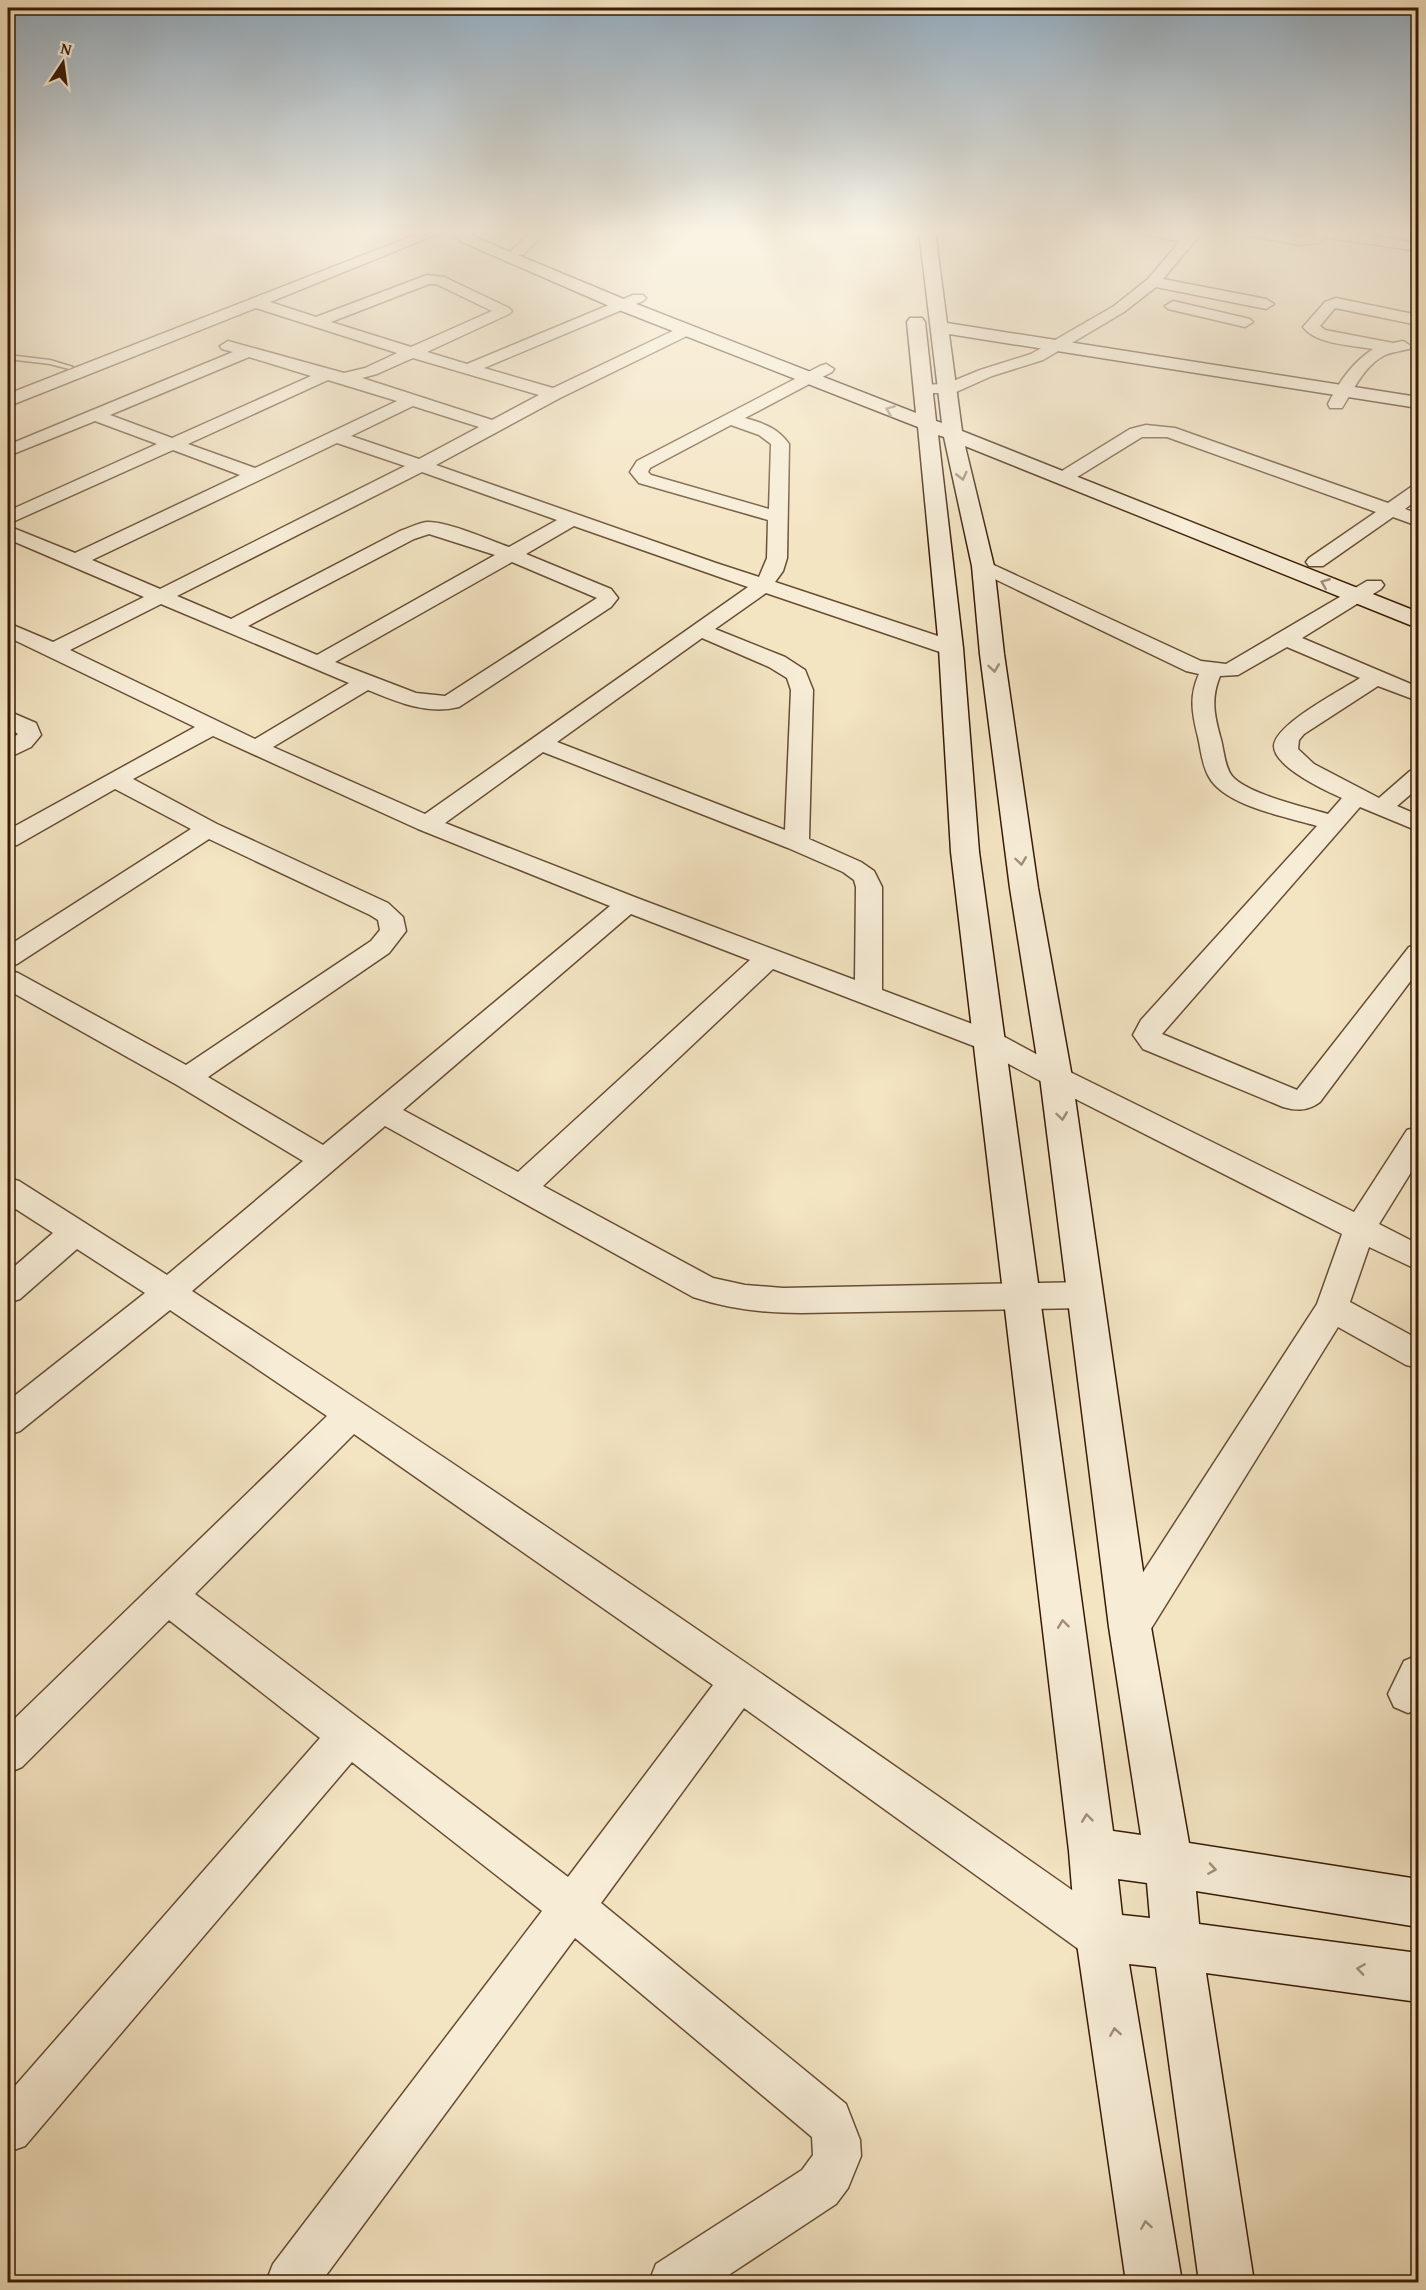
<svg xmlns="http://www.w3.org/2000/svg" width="1426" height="2290" viewBox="0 0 1426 2290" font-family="'Gentium Book Plus',serif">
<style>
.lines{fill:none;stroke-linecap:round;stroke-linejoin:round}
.lane-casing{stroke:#684d34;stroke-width:3}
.street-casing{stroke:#684d34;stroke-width:3}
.secondary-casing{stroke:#391b05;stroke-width:3}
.lane{fill:#f7edd7;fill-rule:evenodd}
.street{fill:#f7edd7;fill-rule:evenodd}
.secondary{fill:#f7edd7;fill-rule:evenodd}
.oneway{stroke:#a28e78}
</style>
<rect width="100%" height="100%" fill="#f3e4c2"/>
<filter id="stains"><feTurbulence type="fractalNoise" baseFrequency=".00333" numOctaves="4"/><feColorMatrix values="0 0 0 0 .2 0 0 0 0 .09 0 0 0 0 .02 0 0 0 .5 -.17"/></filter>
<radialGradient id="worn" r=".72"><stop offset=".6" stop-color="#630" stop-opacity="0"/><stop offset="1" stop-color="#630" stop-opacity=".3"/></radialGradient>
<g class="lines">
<defs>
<path id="lane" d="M 8,355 L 50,360 L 73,367 L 69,369 L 50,364 L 8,359 Z"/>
<path id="street" d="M 425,231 L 445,231 L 270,302 L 316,317 L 427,275 L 444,277 L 509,308 L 512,311 L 509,314 L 427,352 L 467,364 L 633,295 L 643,295 L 646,298 L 643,301 L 484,368 L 553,388 L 681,327 L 693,327 L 695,330 L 693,333 L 560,398 L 436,465 L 716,563 L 759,577 L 767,558 L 768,520 L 639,483 L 630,472 L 637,461 L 820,366 L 826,364 L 834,369 L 832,372 L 745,418 C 763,423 778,428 789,444 L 787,558 L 783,571 L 775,582 L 959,643 L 962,648 L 959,653 L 951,654 L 943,653 L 766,593 L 715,629 L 785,657 L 805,670 L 813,690 L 809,839 L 861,862 L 874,871 L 882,887 L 882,990 L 999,1034 L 1066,1070 L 1354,1212 L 1407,1130 L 1418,1127 L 1418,1161 L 1379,1224 L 1418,1244 L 1418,1270 L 1369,1247 L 1350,1302 L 1418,1339 L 1418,1368 L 1406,1365 L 1338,1327 L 1144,1640 L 1130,1645 L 1116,1640 L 1111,1627 L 1116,1614 L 1317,1304 L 1342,1234 L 1046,1084 L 979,1048 L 773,969 L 543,1186 L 713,1278 L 745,1285 L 783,1288 L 1086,1282 L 1098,1286 L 1102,1295 L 1098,1304 L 1086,1308 L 801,1313 C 764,1313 729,1309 693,1297 L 385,1126 L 192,1291 C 505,1495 811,1706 1116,1921 L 1122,1937 L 1116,1953 L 1100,1959 L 1084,1953 L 744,1708 L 601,1903 L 846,2104 L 860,2140 L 861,2156 L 848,2188 L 836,2204 L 718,2282 L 649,2282 L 656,2264 L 802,2170 L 813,2155 L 812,2137 L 575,1938 L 321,2282 L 266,2282 L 273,2264 L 542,1911 L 352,1762 L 25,2146 L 8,2152 L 8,2094 L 320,1738 L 169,1620 L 22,1767 L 8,1773 L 8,1725 L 327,1416 L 170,1310 L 20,1431 L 8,1435 L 8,1401 L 145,1293 L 77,1249 L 20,1299 L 8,1303 L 8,1272 L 53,1233 L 8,1204 L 8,1178 L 19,1181 L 167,1275 L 303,1161 L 177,1085 L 8,990 L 8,970 L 18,973 L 186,1065 L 371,941 L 380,930 L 378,920 L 370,915 L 209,839 L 17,964 L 8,966 L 8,946 L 191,829 L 115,789 L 17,845 L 8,847 L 8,830 L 195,727 L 8,637 L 8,623 L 53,642 L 144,597 L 8,539 L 8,526 L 75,553 L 240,475 L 173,450 L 8,524 L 8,511 L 157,444 L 95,421 L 8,456 L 8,445 L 233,352 L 222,349 L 220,346 L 228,341 L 344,373 L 365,368 L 397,353 L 256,308 L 14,404 L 8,405 L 8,394 ZM 429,284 L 436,284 L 492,311 L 411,347 L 331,322 ZM 249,357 L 311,376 L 172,438 L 110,415 ZM 413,358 L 539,395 L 492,420 L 362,378 L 377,374 ZM 328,380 L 397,401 L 255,468 L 188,444 ZM 413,406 L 479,427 L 419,459 L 351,436 ZM 731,425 L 759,435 L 771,444 L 769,509 L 651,475 L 648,472 L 650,468 ZM 337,443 L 405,466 L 160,589 L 92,560 ZM 422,472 L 557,520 L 509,547 C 489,540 447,521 427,522 C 418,523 409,528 400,531 L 231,619 L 177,596 ZM 574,526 L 748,587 L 425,814 L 273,747 L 368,690 C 397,702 427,715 459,707 L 611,607 L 618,598 L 611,589 L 526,554 ZM 429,534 L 495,555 L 317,655 L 248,626 L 414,539 ZM 512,562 L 597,598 L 445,696 L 416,693 L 335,662 ZM 161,604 L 349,683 L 255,739 L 70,650 ZM 702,638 L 769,667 L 787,678 L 791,690 L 785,830 L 557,742 ZM 213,736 L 418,829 L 610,906 L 323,1145 L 208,1077 L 389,953 L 406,931 L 403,917 L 388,903 L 217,824 L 133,779 ZM 543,752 L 788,848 L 843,872 L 854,880 L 856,887 L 855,980 L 637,898 L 445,823 ZM 631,914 L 750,960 L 518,1172 L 403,1110 ZM 354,1434 L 713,1685 L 568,1877 L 195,1594 Z
M 532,231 L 547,231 L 523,255 L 513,255 L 511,252 L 513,249 Z
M 1138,231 L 1187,233 L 1188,231 L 1203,231 L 1163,279 L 1266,299 L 1274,304 L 1266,309 L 1156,287 L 1124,312 L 1043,360 L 992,376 L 954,393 L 918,393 L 916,389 L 918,385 L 946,384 L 980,370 L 1031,354 L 1114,306 L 1148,279 L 1180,241 L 1145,235 Z
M 1239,231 L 1270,231 L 1299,237 L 1310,236 L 1313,231 L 1343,231 L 1418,243 L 1418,251 L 1323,237 L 1319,243 L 1299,245 L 1246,235 Z
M 1336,298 L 1418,315 L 1418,325 L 1335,308 L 1320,326 L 1325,330 L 1393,343 L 1403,341 L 1411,346 L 1409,349 C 1401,351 1392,352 1385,355 C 1364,366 1354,389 1342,408 L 1330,408 L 1328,404 C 1338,383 1353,362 1373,349 C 1352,345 1317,345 1303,327 L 1325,302 Z
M 1173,301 L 1250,319 L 1253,322 L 1245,327 L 1168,309 L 1165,306 Z
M 1146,425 L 1175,428 L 1388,503 L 1411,487 L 1418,486 L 1418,499 L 1405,509 L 1418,514 L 1418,526 L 1393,517 L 1323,566 L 1309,566 L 1306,562 L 1309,558 L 1376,512 L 1167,437 L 1142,437 L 1069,482 L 1057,482 L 1054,478 L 1057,474 L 1130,429 Z
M 983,560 L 1201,661 L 1226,664 L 1367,581 L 1381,581 L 1384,585 L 1381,589 L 1302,638 L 1418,687 L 1418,701 L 1378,686 L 1304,734 L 1299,740 L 1298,749 L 1314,764 L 1379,798 L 1410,771 L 1418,769 L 1418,788 L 1397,806 L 1418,815 L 1418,831 L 1360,807 L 1162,1034 L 1297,1090 L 1409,947 L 1418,945 L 1418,971 L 1320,1102 C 1308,1111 1297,1111 1283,1107 L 1143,1049 L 1133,1035 L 1141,1020 L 1317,826 C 1287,817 1225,806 1209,777 C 1202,765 1201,750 1198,737 C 1192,713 1189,696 1199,674 L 1186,671 L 976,570 L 973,566 L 976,562 ZM 1287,647 L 1360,678 C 1342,690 1275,724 1274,746 C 1274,767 1326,791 1342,798 L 1328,814 C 1305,807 1247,794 1232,776 C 1224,766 1224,748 1220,736 C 1214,714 1211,698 1220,676 L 1238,675 Z
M 8,711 L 36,723 L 41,735 L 31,747 L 8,758 L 8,742 L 18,734 L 8,727 Z
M 1418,1655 L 1418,1709 L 1408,1713 L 1394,1707 L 1388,1694 L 1404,1661 Z"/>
<path id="secondary" d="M 451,231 L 467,231 L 472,236 L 626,300 L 916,413 L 907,322 L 910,318 L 922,318 L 925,322 L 936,421 L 942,423 L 919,231 L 935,231 L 947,323 L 1418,397 L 1418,408 L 949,334 L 962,431 L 1418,612 L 1418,627 L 1410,625 L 965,446 L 994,566 L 1004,654 L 1038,888 L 1072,1077 L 1151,1627 L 1189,1843 L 1418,1879 L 1418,1927 L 1196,1891 L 1199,1924 L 1418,1953 L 1418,2002 L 1206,1973 L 1254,2282 L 1199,2282 L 1156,1967 L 1129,1964 L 1182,2282 L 1126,2282 L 1076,1937 L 1069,1851 L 951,852 L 939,648 L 918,427 L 614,308 L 462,242 ZM 938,435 L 944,437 L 972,566 L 980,654 L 1010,888 L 1040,1077 L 1109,1627 L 1141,1835 L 1113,1831 L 979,852 L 963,648 ZM 1118,1879 L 1147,1883 L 1150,1918 L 1122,1915 Z"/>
</defs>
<use href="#lane" class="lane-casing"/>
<use href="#street" class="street-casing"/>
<use href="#secondary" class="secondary-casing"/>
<use href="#lane" class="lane"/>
<use href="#street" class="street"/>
<use href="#secondary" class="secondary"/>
</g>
<defs><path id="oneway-chevron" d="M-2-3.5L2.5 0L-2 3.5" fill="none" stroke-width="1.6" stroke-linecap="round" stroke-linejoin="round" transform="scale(1.5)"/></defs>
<g class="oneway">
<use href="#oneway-chevron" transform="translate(890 410) rotate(-158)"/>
<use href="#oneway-chevron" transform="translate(962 476) rotate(77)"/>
<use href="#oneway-chevron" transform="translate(1325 583) rotate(-158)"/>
<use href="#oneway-chevron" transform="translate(994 668) rotate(82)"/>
<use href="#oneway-chevron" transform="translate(1021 861) rotate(82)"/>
<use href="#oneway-chevron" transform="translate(1062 1116) rotate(82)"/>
<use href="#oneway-chevron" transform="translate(1063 1624) rotate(-97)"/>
<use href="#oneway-chevron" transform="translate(1087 1818) rotate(-97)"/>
<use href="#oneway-chevron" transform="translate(1212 1869) rotate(9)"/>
<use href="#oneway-chevron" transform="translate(1361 1969) rotate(-172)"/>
<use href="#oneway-chevron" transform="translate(1115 2032) rotate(-99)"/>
<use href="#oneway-chevron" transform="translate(1146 2225) rotate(-99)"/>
</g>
<linearGradient id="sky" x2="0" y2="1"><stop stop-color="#93acbf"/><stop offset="0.42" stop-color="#faf3e4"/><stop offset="1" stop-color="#faf3e4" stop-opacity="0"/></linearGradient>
<rect width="1426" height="552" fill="url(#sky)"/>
<rect width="1426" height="2290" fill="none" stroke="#f3e4c2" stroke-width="30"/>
<rect x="9" y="9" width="1408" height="2272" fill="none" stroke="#391b05" stroke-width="3"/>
<rect x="15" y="15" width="1396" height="2260" fill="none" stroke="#391b05" stroke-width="1.5"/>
<g transform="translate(63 63) rotate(13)" stroke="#f7edd7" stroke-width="4.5" paint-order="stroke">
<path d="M0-4.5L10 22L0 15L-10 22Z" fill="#391b05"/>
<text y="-9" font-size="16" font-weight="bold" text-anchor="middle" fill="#391b05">N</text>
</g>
<rect width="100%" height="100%" filter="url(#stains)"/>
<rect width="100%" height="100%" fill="url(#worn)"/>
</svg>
